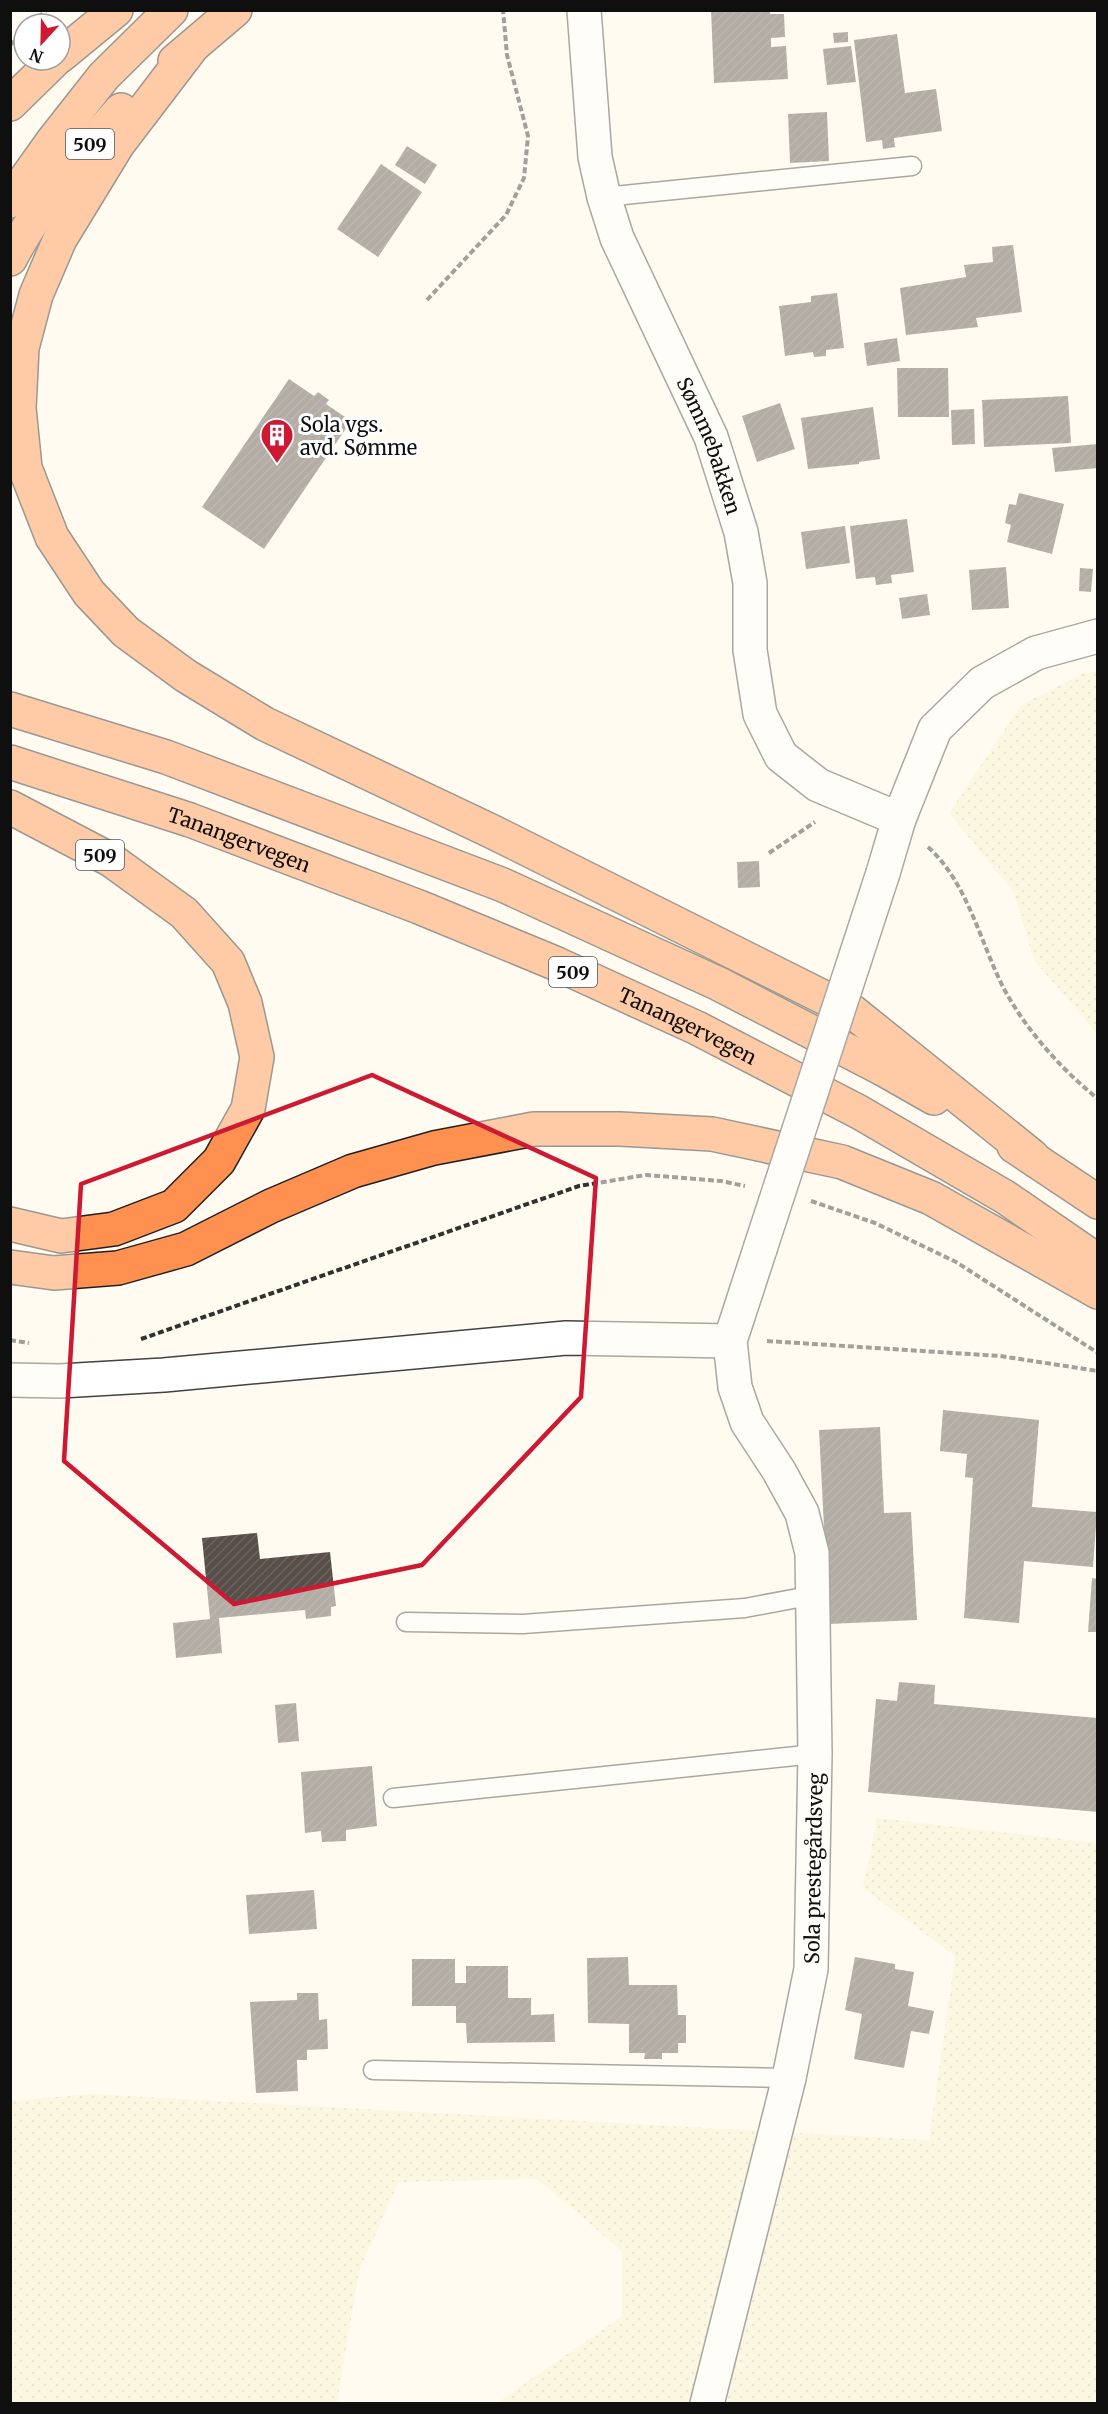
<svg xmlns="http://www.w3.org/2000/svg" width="1108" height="2414" viewBox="0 0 1108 2414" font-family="Merriweather,serif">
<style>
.farmland{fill:url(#farmland-dots)}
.building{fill:url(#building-hatch)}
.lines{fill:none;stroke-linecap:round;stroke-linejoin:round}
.lane-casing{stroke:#424242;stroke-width:21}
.street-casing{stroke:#424242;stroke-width:36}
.highway-casing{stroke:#202020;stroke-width:36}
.path{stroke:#313131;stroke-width:4;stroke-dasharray:6 3;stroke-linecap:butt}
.lane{stroke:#fff;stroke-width:18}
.street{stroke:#fff;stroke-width:33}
.highway{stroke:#ff904f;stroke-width:33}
.street-bridge-casing{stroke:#424242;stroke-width:36;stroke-linecap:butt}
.street-bridge{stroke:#fff;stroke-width:33}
.marked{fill:none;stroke:#cd1932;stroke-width:4.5;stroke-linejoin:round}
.labels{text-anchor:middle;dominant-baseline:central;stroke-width:6;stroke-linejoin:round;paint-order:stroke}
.shield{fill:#fff;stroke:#575757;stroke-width:1.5}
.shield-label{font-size:18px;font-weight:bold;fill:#0f0f0f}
.poi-label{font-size:20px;fill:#0f0f0f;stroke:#fff;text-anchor:start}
.street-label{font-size:20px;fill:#0f0f0f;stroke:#fff}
</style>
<defs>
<pattern id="farmland-dots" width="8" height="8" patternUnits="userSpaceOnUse" patternTransform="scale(1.5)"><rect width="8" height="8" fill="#f8f1ce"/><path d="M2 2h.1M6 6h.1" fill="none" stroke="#d3cdb0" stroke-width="1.8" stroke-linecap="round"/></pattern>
<pattern id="building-hatch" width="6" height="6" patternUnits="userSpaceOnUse" patternTransform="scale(1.5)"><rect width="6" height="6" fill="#594f4a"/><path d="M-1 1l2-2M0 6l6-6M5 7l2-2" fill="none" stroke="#6c6460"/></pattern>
</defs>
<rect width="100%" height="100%" fill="#fffbf1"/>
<path class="farmland" d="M 1097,671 L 1098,671 L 1097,1034 L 1034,960 L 1014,893 L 949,813 L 1021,705 L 1083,673 Z
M 877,1818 L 1097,1843 L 1097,2403 L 497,2403 L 622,2316 L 622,2251 L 537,2179 L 399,2182 L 359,2271 L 337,2403 L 11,2404 L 11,2101 L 91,2094 L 929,2140 L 955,1956 L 863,1888 Z"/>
<path class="building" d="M 711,10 L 770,10 L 770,14 L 784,14 L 785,37 L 771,38 L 771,47 L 786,46 L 788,79 L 714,83 Z
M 848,32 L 848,42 L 834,43 L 833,33 Z
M 897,34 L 905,93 L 936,89 L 942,131 L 894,138 L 895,147 L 883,149 L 882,140 L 866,142 L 854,40 Z
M 851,46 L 856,82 L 827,85 L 823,49 Z
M 827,112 L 829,161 L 790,163 L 788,114 Z
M 407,146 L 437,165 L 425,184 L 395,165 Z
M 381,164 L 422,192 L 378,257 L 337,229 Z
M 1013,245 L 1022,312 L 976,318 L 978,327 L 906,335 L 900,288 L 966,277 L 964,265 L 993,262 L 992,247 Z
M 837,293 L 844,348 L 826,350 L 826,356 L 814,357 L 813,352 L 785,356 L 779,306 L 811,302 L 811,296 Z
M 897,338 L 900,361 L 867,366 L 864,343 Z
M 897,368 L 948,368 L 949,417 L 898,417 Z
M 289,379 L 314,396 L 318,392 L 329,400 L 326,404 L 351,421 L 264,549 L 202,507 Z
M 1068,396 L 1071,443 L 984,447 L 982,400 Z
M 780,403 L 795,449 L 757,462 L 742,416 Z
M 873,407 L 880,459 L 859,462 L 859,464 L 808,469 L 801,418 Z
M 974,409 L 975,444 L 952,445 L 951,410 Z
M 1098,444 L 1098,468 L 1055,472 L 1052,448 Z
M 1019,493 L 1064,504 L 1052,554 L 1007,542 L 1011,525 L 1005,523 L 1009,504 L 1016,505 Z
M 907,519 L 914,572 L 891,575 L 892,583 L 876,585 L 875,577 L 856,579 L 850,526 Z
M 845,526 L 850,563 L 806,569 L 801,532 Z
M 1006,567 L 1009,608 L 972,610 L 969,570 Z
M 1080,568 L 1093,569 L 1091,592 L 1079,591 Z
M 927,594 L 930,615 L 902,619 L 899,598 Z
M 759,861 L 760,887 L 738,888 L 737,862 Z
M 943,1410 L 1039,1420 L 1032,1507 L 1097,1512 L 1093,1567 L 1024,1561 L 1019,1623 L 964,1618 L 973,1478 L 965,1477 L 967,1454 L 940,1451 Z
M 880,1427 L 884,1513 L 911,1512 L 917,1620 L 829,1624 L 819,1430 Z
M 257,1533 L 260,1559 L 330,1552 L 336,1606 L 331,1607 L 331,1616 L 306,1619 L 305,1610 L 219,1618 L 222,1653 L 176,1658 L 173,1623 L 210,1619 L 202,1538 Z
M 1092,1578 L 1098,1579 L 1098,1632 L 1088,1632 Z
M 899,1682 L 935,1685 L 934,1704 L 1098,1718 L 1098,1812 L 868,1792 L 876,1699 L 897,1701 Z
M 296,1703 L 299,1741 L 278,1743 L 275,1705 Z
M 372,1766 L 377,1826 L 346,1830 L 346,1841 L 322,1842 L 321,1831 L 305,1833 L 301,1772 Z
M 314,1890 L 317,1929 L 249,1934 L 246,1895 Z
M 628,1957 L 629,1985 L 677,1985 L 678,2015 L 686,2015 L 686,2043 L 678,2043 L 678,2053 L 662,2053 L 662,2059 L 644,2059 L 645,2053 L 629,2053 L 629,2024 L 588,2023 L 587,1958 Z
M 855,1957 L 895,1964 L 895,1969 L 914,1972 L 908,2006 L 934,2011 L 929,2034 L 911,2031 L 904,2068 L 854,2059 L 862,2014 L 845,2010 Z
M 412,1959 L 455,1959 L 455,1983 L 466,1983 L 466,1966 L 508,1966 L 508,1998 L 531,1998 L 531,2015 L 554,2014 L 555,2042 L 467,2043 L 466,2023 L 456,2023 L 456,2006 L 412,2006 Z
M 297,1993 L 318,1993 L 319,2020 L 327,2019 L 328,2049 L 307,2050 L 307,2060 L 297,2060 L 298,2091 L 256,2093 L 250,2002 L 297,2000 Z"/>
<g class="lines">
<defs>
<path id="lane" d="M 604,197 L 912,166
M 406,1622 L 523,1624 L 745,1608 L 814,1595
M 393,1798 L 815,1754
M 373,2070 L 789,2078"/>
<g id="street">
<path id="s1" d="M 584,10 L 595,157 L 604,197 L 617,238 L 711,437 L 741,532 L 750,583 L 750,650 L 760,714 L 781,756 L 818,785 L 899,819"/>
<path d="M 883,873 L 899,819 L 935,729 L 982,683 L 1036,653 L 1098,636"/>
<path d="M 10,1380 L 60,1381 L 164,1375 L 566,1338 L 730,1341"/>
<path id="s2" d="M 707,2404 L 789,2078 L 811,1969 L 815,1754 L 812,1553 L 802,1513 L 779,1471 L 747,1422 L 735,1387 L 730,1341 L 760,1249"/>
</g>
<g id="highway">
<path d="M 192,47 L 118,144 L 60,239 L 36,295 L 22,348 L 19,408 L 25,468 L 52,537 L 89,593 L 126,632 L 186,676 L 265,724 L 493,832 L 853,1012 L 1032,1156"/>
<path d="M 60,56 L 116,10"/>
<path d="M 175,61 L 235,10"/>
<path d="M 10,104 L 55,60"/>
<path d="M 10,201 L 52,142 L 104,76 L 171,10"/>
<path d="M 10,259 C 39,204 80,156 121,110"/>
<path d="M 10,709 L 166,757 L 503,885 L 719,984 L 883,1069 L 934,1098"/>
<path id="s3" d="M 10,762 L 190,820 L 419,907 L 557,964 L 697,1028 L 859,1112 L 1005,1197 L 1098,1261"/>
<path d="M 10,807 L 111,860 L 184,913 L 228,962 L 245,1003 L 257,1057 L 248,1109 L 219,1161 L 174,1206 L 114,1229 L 61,1236 L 10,1224"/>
<path d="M 1014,1146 L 1098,1202"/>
<path d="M 10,1267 L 54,1273 L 118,1268 L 186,1249 L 271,1206 L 353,1171 L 434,1148 L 534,1129 L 620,1129 L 712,1134 L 842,1162 L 931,1198 L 1098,1292"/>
</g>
</defs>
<use href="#lane" class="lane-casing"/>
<use href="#street" class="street-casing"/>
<use href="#highway" class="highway-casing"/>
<path class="path" d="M 32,24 L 46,10
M 10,45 L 24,32
M 427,300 L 506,215 L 524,178 L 528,136 L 507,55 L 503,10
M 928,847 C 967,882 980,941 1003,987 C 1026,1030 1060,1068 1098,1099
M 769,853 L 815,822
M 811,1201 L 875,1223 L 956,1262 L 1098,1353
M 141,1339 L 579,1186 L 646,1175 L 721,1181 L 745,1186
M 10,1340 L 29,1343
M 767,1341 L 1000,1356 L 1098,1371"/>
<use href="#lane" class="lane"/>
<use href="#street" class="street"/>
<use href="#highway" class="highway"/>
<defs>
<path id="street-bridge" d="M 760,1249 L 883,873"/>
</defs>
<use href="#street-bridge" class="street-bridge-casing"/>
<use href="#street-bridge" class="street-bridge"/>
</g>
<path d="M0 0H1108V2414H0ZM 372,1075 L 596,1178 L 581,1397 L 422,1565 L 234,1604 L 64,1461 L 81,1184 Z" fill="#fffbf1" fill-opacity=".55" fill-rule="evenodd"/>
<path class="marked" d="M 372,1075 L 596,1178 L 581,1397 L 422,1565 L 234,1604 L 64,1461 L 81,1184 Z"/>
<defs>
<symbol id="building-pin" viewBox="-11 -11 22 30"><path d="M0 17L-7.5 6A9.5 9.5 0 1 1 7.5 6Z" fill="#cd1932" stroke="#fff"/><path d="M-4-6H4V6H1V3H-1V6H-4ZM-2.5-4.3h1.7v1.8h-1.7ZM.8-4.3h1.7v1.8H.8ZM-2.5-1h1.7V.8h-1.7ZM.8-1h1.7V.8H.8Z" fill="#fff"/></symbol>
</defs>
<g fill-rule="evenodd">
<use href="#building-pin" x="258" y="416" width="38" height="52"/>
</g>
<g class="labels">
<g class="shield">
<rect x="66" y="129" width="48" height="30" rx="4.5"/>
<rect x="76" y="840" width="48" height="30" rx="4.5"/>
<rect x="549" y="957" width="48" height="30" rx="4.5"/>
</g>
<g class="shield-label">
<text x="90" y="144">509</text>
<text x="100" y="855">509</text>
<text x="573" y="972">509</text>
</g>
<g class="poi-label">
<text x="300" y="424">Sola vgs.<tspan x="300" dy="23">avd. Sømme</tspan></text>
</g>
<g class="street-label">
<text stroke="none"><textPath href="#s1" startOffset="459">Sømmebakken</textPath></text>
<text stroke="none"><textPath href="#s3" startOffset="242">Tanangervegen</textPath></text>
<text stroke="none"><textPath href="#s3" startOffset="728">Tanangervegen</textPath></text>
<text stroke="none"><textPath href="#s2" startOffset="548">Sola prestegårdsveg</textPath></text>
</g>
</g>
<rect width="1108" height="2414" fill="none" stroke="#0f0f0f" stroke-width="24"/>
<g transform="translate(42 42) rotate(202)"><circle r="28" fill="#ffffff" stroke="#9f9f9f" stroke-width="1.5"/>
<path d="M0-4.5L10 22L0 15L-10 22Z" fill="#cd1932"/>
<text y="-9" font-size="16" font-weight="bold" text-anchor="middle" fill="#0f0f0f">N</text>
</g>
</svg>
